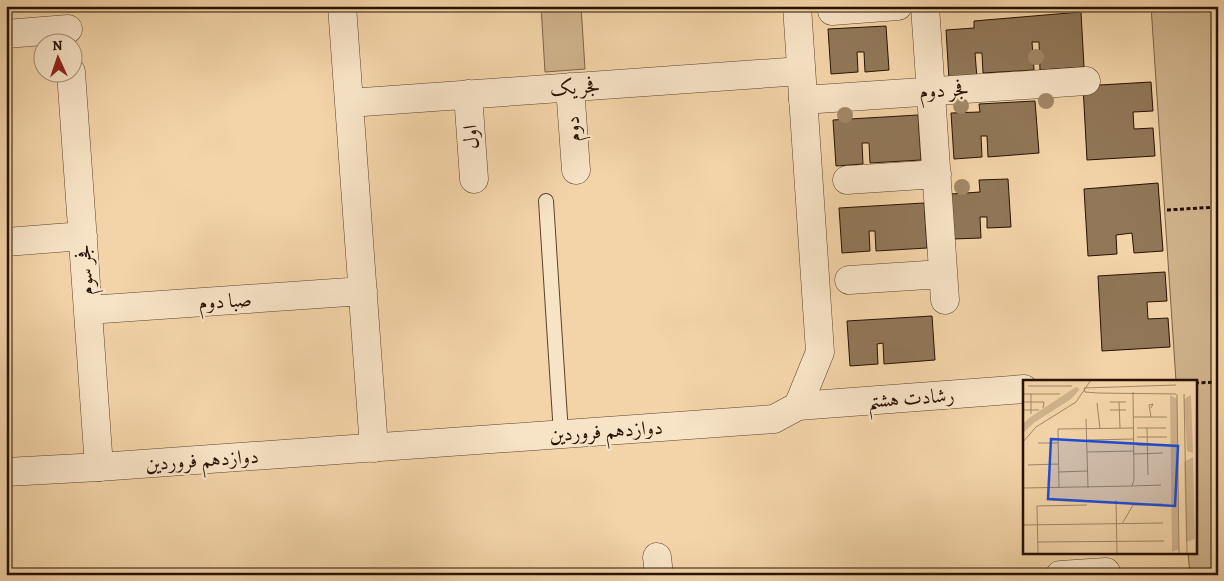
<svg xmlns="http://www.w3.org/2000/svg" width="1224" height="581" viewBox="0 0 1224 581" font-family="Alegreya,Amiri,serif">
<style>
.green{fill:#d0b38c;stroke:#7c6246}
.building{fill:#917758;stroke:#271201}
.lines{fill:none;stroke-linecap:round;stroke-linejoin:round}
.service-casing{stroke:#5a422b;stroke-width:16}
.minor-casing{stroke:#5a422b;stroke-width:29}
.tertiary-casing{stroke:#5a422b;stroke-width:29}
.path{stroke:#271201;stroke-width:3;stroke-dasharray:4 2.5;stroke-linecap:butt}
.service{stroke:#f7e3c6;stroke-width:14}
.minor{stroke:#f7e3c6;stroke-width:28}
.tertiary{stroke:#f7e3c6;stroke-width:28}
.tree{fill:#a38867}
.labels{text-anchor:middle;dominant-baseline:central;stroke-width:4.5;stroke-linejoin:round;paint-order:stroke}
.street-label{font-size:20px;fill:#271201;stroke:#f7e3c6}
.inset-road{fill:none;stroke:#a18665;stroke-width:1}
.view{fill:#1d4ed8;fill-opacity:0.15;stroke:#1d4ed8;stroke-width:2.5}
.inset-edge{fill:none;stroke:#271201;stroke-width:2.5}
</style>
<rect width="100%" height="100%" fill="#f3d4a8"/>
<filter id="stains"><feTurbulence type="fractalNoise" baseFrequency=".004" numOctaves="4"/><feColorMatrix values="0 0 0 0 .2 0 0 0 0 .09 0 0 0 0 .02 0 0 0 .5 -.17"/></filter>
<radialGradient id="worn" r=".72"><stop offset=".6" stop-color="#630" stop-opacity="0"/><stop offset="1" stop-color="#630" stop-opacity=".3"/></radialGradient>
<path class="green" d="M 541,6 L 581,6 L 585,69 L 545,72 Z
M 1151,6 L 1218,6 L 1218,575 L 1190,575 L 1188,552 L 1195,552 L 1195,381 L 1176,381 Z"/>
<path class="building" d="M 1081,12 L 1084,67 L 1040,70 L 1039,42 L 1032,42 L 1034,70 L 983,73 L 982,53 L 975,53 L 977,78 L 949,80 L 946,30 L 974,28 L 974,21 Z
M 886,26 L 889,70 L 865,72 L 864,52 L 857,52 L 858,72 L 831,74 L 828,29 Z
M 1151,82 L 1153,111 L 1133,112 L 1134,129 L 1153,128 L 1155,156 L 1087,160 L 1083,86 Z
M 1035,101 L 1039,153 L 988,157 L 987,136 L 981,136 L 982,157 L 954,159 L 951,113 L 980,112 L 979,104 Z
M 918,115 L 921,160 L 870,163 L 869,143 L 862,143 L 863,164 L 836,166 L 833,120 Z
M 1008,179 L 1011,227 L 987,228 L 987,217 L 980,217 L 981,238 L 953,239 L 951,194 L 980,192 L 979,180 Z
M 1158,183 L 1163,251 L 1134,253 L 1132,233 L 1116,235 L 1117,254 L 1088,256 L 1084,189 Z
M 924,203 L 927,248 L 876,251 L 875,231 L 869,231 L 870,251 L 842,253 L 839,208 Z
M 1165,272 L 1167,301 L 1147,302 L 1148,319 L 1168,318 L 1170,347 L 1102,351 L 1098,276 Z
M 932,316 L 935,360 L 884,364 L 883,343 L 877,344 L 878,364 L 850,366 L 847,321 Z"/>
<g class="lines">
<defs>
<path id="service" d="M 546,201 L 561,434"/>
<path id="minor" d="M 342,6 L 374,448
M 925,6 L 945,300
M 832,11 L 898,6
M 6,34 L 68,29
M 71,72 L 99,467
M 570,87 L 576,170
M 468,94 L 474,179
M 803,100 L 1086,81
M 349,103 L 801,71
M 847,180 L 937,174
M 6,242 L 83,236
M 849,280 L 943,274
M 88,310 L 363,291
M 798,406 L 1024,389
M 657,557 L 659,575
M 1060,575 L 1106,572"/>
<path id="tertiary" d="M 6,472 L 99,467 L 774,419 L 798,406 L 820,352 L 797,6"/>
</defs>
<use href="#service" class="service-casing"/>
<use href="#minor" class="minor-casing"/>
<use href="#tertiary" class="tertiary-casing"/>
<path class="path" d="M 1167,210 L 1218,207
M 1195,383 L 1218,382"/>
<use href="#service" class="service"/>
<use href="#minor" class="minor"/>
<use href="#tertiary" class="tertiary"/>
</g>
<g class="tree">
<circle cx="1036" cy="57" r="8"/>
<circle cx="1046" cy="101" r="8"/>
<circle cx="961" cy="106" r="8"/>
<circle cx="845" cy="115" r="8"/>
<circle cx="962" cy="187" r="8"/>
</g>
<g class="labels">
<g class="street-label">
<text transform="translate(575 87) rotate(-4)">فجر یک</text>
<text transform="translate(944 90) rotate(-4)">فجر دوم</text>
<text transform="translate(573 129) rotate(-94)">دوم</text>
<text transform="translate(471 137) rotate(-94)">اول</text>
<text transform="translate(85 270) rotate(-94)">فجر سوم</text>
<text transform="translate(225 301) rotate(-4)">صبا دوم</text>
<text transform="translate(911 398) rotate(-4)">رشادت هشتم</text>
<text transform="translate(606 431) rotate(-4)">دوازدهم فروردین</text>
<text transform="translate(202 460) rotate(-4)">دوازدهم فروردین</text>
</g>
</g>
<g transform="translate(1023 380)">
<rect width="174" height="174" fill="#f3d4a8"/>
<path d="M 53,7 L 57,9 L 48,19 L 12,42 L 0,53 L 0,44 L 6,38 ZM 147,15 L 154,19 L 156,169 L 149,172 ZM 168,15 L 170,73 L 164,71 L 161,19 ZM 170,77 L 172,159 L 163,162 L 161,82 Z" fill="#d0b38c"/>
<path class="inset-road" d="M 5,6 L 49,6M 61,8 L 62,12 L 75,13 L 153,14M 61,8 L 153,5M 0,14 L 37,14M 8,14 L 8,34M 154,14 L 156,173M 161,14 L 164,173M 0,22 L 21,22 L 20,28M 87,22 L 103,22M 96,22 L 97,48M 74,23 L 77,49M 128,28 L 130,24 L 126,25 L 128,37M 0,30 L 16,30M 87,30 L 103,30M 110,37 L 144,37M 63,39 L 65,108M 114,48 L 143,48M 124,48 L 125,95M 114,57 L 144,57M 64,60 L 111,59M 0,62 L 13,47 L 53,22 L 68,0M 15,63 L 35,63M 114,65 L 141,65M 64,72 L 111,71M 111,74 L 140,73M 5,85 L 36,84M 36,92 L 64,91M 109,106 L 138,105M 0,108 L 109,106 L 111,100 L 110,12M 36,108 L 35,49 L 111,48M 93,120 L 94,173M 99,144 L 110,125 L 140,124M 1,145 L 140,143M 15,162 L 141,161M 15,173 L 14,126 L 64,125"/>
<path class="view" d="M 28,59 L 155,66 L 152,126 L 25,119 Z"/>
<rect width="174" height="174" class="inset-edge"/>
</g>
<rect width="1224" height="581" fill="none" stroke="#f3d4a8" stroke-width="25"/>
<rect x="8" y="8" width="1209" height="566" fill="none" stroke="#271201" stroke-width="2.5"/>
<rect x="12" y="12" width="1199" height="556" fill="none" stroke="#271201"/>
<g transform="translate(58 58) rotate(357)"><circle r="24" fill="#f7e3c6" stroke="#a48f77"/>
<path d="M0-4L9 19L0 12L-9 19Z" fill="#8f2418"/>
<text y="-8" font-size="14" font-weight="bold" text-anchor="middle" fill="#271201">N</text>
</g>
<rect width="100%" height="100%" filter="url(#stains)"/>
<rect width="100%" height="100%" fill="url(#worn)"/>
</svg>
